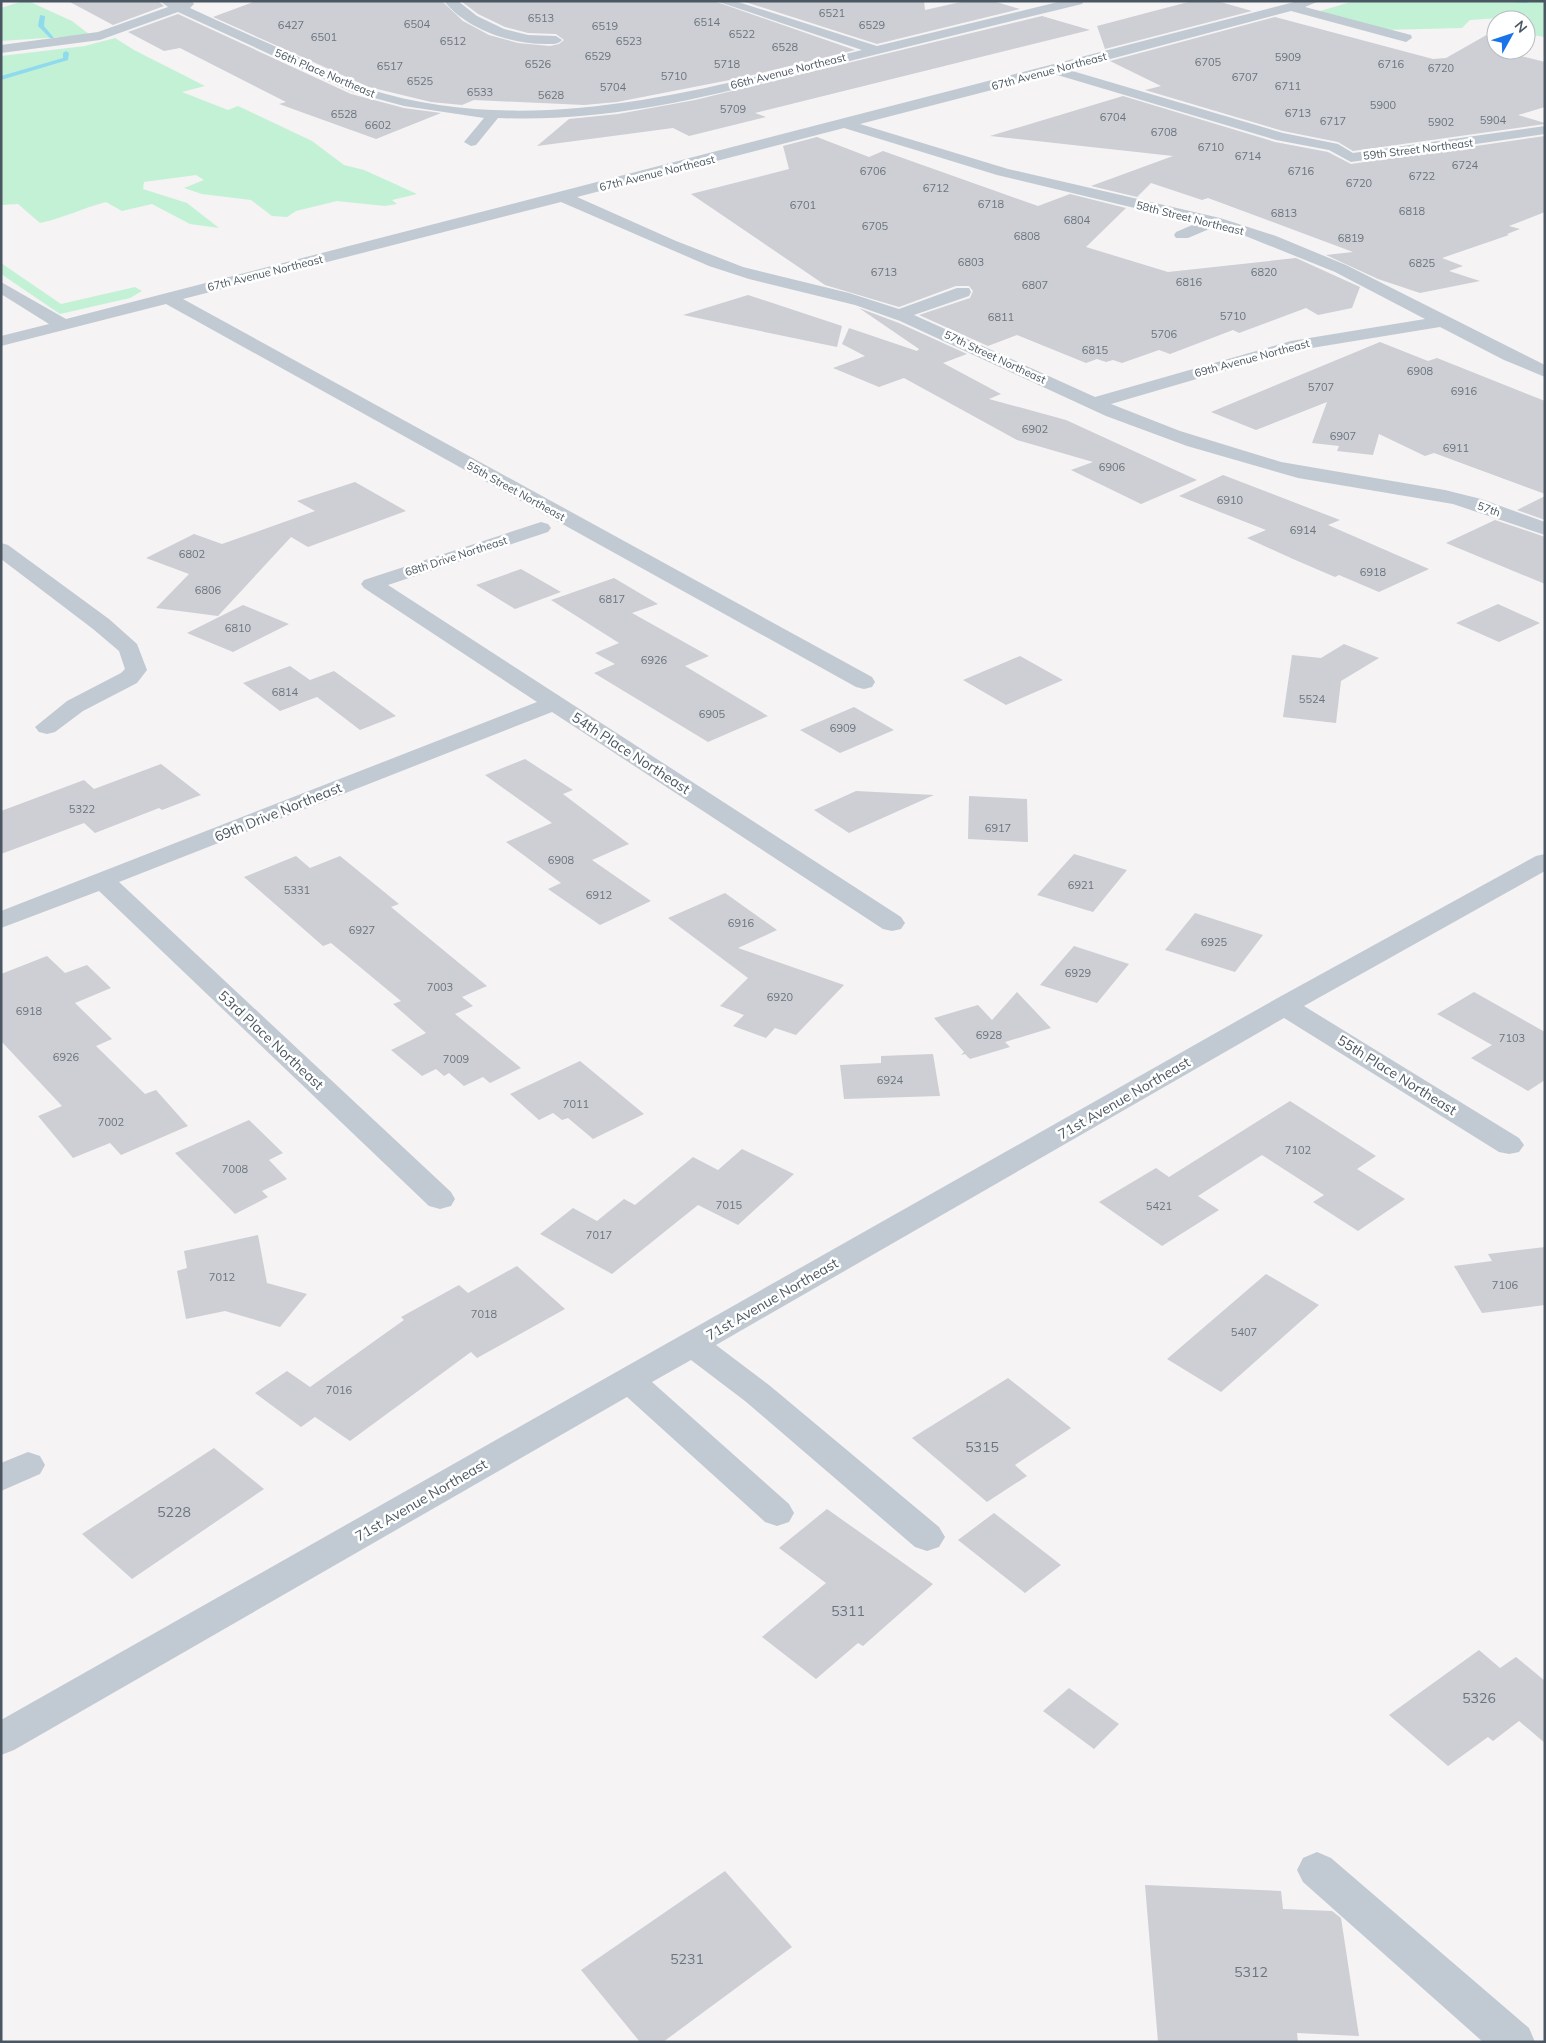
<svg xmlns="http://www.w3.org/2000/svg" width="1546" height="2043" viewBox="0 0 1546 2043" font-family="Mulish,sans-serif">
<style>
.green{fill:#c3f1d5}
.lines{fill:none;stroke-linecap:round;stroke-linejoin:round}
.stream{fill:#90daee;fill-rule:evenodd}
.building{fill:#cdcfd5}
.minor{fill:#c1cad2;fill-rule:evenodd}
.labels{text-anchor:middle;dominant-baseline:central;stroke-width:5;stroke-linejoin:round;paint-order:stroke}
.number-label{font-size:11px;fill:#6b747e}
.far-street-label{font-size:11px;fill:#4a5661;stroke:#fff}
.street-label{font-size:14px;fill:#4a5661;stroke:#fff}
.near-number-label{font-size:14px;fill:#6b747e}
</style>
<rect width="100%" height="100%" fill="#f5f3f3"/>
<path class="green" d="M 23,1 L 28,1 L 72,21 L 90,35 L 1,41 L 1,8 Z
M 1354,1 L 1545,1 L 1545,37 L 1526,34 L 1526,20 L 1499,18 L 1470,20 L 1462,28 L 1382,30 L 1310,14 Z
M 115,38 L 134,50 L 205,86 L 182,92 L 228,110 L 238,106 L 312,141 L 344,165 L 364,170 L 417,194 L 392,200 L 397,204 L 385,206 L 337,201 L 296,211 L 287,217 L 272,216 L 251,200 L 202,194 L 184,188 L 204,180 L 196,175 L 144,182 L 143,189 L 187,203 L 219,228 L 190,224 L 152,204 L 122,211 L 106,202 C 83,208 63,218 40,223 L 18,204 L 1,205 L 1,56 L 85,46 Z
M 1,263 L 61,304 L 135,287 L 142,291 L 130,298 L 60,314 L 1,274 Z"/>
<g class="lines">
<path class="stream" d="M 1494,1 L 1530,1 L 1527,3 Z
M 40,15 L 45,16 L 44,26 L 54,38 L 50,38 L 38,26 Z
M 66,51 L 69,53 L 68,60 L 1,80 L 1,76 L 63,58 L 63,53 Z"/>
</g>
<path class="building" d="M 68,1 L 158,1 L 164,6 L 113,25 Z
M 256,1 L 442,1 L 463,21 L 489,35 L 518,43 L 550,46 L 559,44 L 564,40 L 556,34 L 528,33 L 505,27 L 478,14 L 461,1 L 714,1 L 855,50 L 740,78 L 617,102 L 584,105 L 474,100 L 462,105 L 431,102 L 369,87 L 213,17 Z
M 742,1 L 924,1 L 925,10 L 965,1 L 993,1 L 1020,9 L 877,44 Z
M 1192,1 L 1217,1 L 1252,11 L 1105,49 L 1097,26 Z
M 178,14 L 351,94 L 404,108 L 441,113 L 376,139 L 279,104 L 286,102 L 180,48 L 164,51 L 128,32 Z
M 1042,16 L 1090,30 L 755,113 L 766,117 L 689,136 L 673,128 L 537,146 L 569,119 L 618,114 L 695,100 Z
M 1275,17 L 1433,59 L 1446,58 L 1490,33 L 1496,34 L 1496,50 L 1526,50 L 1517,55 L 1545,62 L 1545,107 L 1518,115 L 1545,123 L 1545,124 L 1353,151 L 1338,142 L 1283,131 L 1145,90 L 1161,86 L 1110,61 Z
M 1123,96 L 1275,142 L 1328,152 L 1351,164 L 1545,136 L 1545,212 L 1509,226 L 1520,229 L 1507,234 L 1509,235 L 1442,258 L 1463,266 L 1449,271 L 1480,281 L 1420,293 L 1378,279 L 1326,255 L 1353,252 L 1208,198 L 1202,200 L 1151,183 L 1137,197 L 1091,186 L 1173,156 L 990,136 Z
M 817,137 L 869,157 L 883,151 L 1038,206 L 1070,194 L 1126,208 L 1086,247 L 1168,272 L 1296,258 L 1360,287 L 1352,308 L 1318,315 L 1306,308 L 1239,333 L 1233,330 L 1170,354 L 1159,350 L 1122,363 L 1113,360 L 1106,362 L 1097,359 L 1086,363 L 1017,335 L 988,346 L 919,315 L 970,298 L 973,291 L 969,286 L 956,286 L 899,307 L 825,285 L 691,194 L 789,169 L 783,146 Z
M 748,295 L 842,326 L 837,347 L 683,315 Z
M 859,308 L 899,323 L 967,354 L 943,363 L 1001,394 L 989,399 L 1066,420 L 1197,480 L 1141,504 L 1071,470 L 1093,462 L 1017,440 L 904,378 L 879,387 L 833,368 L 865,356 L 842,344 L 849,328 L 917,351 L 919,349 Z
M 1380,342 L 1428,361 L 1437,358 L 1545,401 L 1545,494 L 1434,453 L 1425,456 L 1379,434 L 1373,455 L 1337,451 L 1339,446 L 1312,443 L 1327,402 L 1256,430 L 1211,412 Z
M 1223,475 L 1340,520 L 1328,525 L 1429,569 L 1379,592 L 1339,575 L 1335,577 L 1293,559 L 1247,538 L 1266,530 L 1179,496 Z
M 355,482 L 406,511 L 308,547 L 291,537 L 218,616 L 156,608 L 189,574 L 146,558 L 194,534 L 222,544 L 315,511 L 297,501 Z
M 1545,496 L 1545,520 L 1517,510 Z
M 1495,520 L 1545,537 L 1545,584 L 1446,543 Z
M 521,569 L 561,592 L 515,609 L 476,585 Z
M 614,578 L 658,604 L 632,613 L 709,656 L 685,666 L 768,716 L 708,742 L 594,673 L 615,664 L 595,653 L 619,643 L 551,600 Z
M 1498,604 L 1540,623 L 1499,642 L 1456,623 Z
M 243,605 L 289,624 L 233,652 L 187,633 Z
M 1344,644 L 1379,658 L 1341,681 L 1336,723 L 1283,717 L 1292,655 L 1321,658 Z
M 1020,656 L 1063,680 L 1006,705 L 963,680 Z
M 290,666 L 310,680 L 334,671 L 396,716 L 360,730 L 317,697 L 280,711 L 243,683 Z
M 854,707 L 894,730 L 840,753 L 800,730 Z
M 525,759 L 573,790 L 563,794 L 629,844 L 592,860 L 651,901 L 600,925 L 548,889 L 561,883 L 506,842 L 552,823 L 485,775 Z
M 161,764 L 201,795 L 162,810 L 159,808 L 95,833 L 84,823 L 1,854 L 1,811 L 84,780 L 94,789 Z
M 856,791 L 934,795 L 849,833 L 814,810 Z
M 969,796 L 1027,799 L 1028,842 L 968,839 Z
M 1074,854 L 1127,870 L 1093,912 L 1037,895 Z
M 296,856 L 310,868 L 340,856 L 399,904 L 391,907 L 487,986 L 462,997 L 473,1006 L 455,1014 L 521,1068 L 490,1083 L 483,1077 L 464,1086 L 449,1073 L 444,1076 L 436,1069 L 422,1076 L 391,1050 L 426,1033 L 393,1004 L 401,1001 L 331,943 L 323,946 L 244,877 Z
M 725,893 L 777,930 L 738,948 L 844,985 L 796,1035 L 775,1028 L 766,1038 L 733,1026 L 744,1015 L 720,1006 L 748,978 L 668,918 Z
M 1195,913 L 1263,935 L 1235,972 L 1165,950 Z
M 1074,946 L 1129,964 L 1097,1003 L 1040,985 Z
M 47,956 L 65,973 L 87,965 L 111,988 L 75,1003 L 112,1039 L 96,1046 L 145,1094 L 156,1090 L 188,1126 L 121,1155 L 110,1143 L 73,1158 L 38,1116 L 62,1106 L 1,1041 L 1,974 Z
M 1017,992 L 1051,1028 L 1005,1042 L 1010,1047 L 970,1059 L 965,1054 L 961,1055 L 964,1052 L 934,1018 L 978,1005 L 992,1020 Z
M 1474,992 L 1545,1032 L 1545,1080 L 1528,1091 L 1471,1058 L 1492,1045 L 1437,1014 Z
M 933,1054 L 940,1096 L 844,1099 L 840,1065 L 881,1063 L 881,1056 Z
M 580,1061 L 644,1114 L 593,1139 L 568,1118 L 562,1120 L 553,1113 L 539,1120 L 510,1094 Z
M 1290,1101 L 1376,1156 L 1357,1169 L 1405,1199 L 1358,1231 L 1313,1202 L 1324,1195 L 1262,1155 L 1198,1196 L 1219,1210 L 1162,1246 L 1099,1202 L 1156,1168 L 1169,1177 Z
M 249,1120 L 283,1153 L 269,1160 L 287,1179 L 262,1191 L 268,1197 L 235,1214 L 175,1153 Z
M 742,1149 L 794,1174 L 738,1225 L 698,1205 L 612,1274 L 540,1234 L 573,1208 L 597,1221 L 624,1199 L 635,1205 L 693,1157 L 718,1170 Z
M 258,1235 L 267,1283 L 307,1294 L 280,1327 L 225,1311 L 186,1319 L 177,1271 L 187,1268 L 184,1251 Z
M 1545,1247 L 1545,1305 L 1482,1313 L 1454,1266 L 1492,1261 L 1488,1254 Z
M 517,1266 L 565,1309 L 477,1358 L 471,1352 L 350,1441 L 315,1417 L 301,1427 L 255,1393 L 287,1371 L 310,1387 L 404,1320 L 401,1317 L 459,1285 L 468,1293 Z
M 1266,1274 L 1319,1305 L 1221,1392 L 1167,1359 Z
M 1008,1378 L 1071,1428 L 1015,1465 L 1027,1476 L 987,1502 L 912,1438 Z
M 214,1448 L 264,1489 L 132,1579 L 82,1534 Z
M 827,1509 L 933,1584 L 863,1646 L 858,1643 L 816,1679 L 762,1637 L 826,1583 L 779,1548 Z
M 994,1513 L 1061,1565 L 1025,1593 L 958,1540 Z
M 1479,1650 L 1500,1668 L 1516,1657 L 1545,1681 L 1545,1743 L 1519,1721 L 1493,1741 L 1488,1737 L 1448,1766 L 1389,1715 Z
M 1069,1688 L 1119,1724 L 1094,1749 L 1043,1711 Z
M 725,1871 L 792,1947 L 663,2042 L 640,2042 L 581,1970 Z
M 1145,1885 L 1281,1891 L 1283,1909 L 1332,1911 L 1341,1918 L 1359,2036 L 1297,2033 L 1298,2042 L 1158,2042 Z"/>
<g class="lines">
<path class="minor" d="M 160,1 L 192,1 L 194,4 L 190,8 C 228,26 268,43 307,61 C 327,70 347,82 368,89 C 534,140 701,90 862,50 L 716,1 L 735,1 L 877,46 L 1062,1 L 1084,1 L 1082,4 C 992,26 901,48 811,71 C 706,97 607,123 498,118 L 476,145 L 471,146 L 464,142 L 484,118 L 404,106 L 352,92 L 178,12 L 100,40 L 1,53 L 1,45 L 98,32 L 168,7 Z
M 444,1 L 458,1 L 477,16 L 504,29 L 528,35 L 556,36 L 562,40 C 558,45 551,44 545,44 C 511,44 466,29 444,1 Z
M 1298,1 L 1319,1 L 1305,7 L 1411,35 L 1412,38 L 1406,42 L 1291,11 L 1069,70 L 1283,133 L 1338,144 L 1353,153 L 1545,126 L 1545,134 L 1351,162 L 1329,150 L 1276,140 L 1054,74 L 860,124 L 1008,169 L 1220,218 L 1276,236 L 1346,265 L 1545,365 L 1545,377 L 1504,360 L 1440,327 L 1293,351 L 1111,404 L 1180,431 L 1281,462 L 1445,490 L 1481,499 L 1545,522 L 1545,535 L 1453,504 L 1298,478 L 1187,446 L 1106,416 L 900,321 L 855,305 L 749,279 L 709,266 L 561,202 L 183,299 L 872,677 L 875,682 L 872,687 L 864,689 L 856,687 L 166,304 L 1,346 L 1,336 L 49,324 L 1,294 L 1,282 L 66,319 ZM 844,128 L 997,175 L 1197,223 L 1176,232 L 1174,235 L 1176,238 L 1188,238 L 1214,227 L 1243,235 L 1335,272 L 1425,319 L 1291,341 L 1095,397 L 914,315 L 969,296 L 971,292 L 969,288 L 957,288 L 899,309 L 849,293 L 743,267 L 676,241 L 577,197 Z
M 541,522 L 548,524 L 551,528 L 548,532 L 388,585 L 901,917 L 905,923 L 901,929 L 892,931 L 883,929 L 552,712 L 119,882 L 451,1192 L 455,1199 L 451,1206 L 440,1209 L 429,1206 L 99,891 L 1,928 L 1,911 L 537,702 L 364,588 L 361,584 L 364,580 Z
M 1,543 L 8,545 L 109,619 L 137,644 L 147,670 L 137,683 L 83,711 L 55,732 L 47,734 L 39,732 L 35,727 L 67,701 L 121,673 L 125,669 L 119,651 L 93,629 L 1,559 Z
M 1545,854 L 1545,871 L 1304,1006 L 1519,1138 L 1524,1145 L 1519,1152 L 1509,1154 L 1499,1152 L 1284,1018 L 716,1345 L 769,1385 L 939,1527 L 945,1537 L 939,1547 L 927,1551 L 915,1547 L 745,1401 L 691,1360 L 652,1382 L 789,1504 L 794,1513 L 789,1522 L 777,1526 L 765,1522 L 627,1397 L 14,1750 L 1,1755 L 1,1720 L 1274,1000 L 1536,856 Z
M 28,1452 L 40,1456 L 45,1465 L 40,1474 L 1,1491 L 1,1463 Z
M 1317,1852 L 1331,1858 L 1529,2028 L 1535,2042 L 1483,2042 L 1303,1882 L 1297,1870 L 1303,1858 Z"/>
</g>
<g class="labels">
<g class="number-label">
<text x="832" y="13">6521</text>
<text x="541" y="18">6513</text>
<text x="707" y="22">6514</text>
<text x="417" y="24">6504</text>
<text x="291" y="25">6427</text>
<text x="872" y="25">6529</text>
<text x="605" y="26">6519</text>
<text x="742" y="34">6522</text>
<text x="324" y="37">6501</text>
<text x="453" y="41">6512</text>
<text x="629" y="41">6523</text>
<text x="785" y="47">6528</text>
<text x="598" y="56">6529</text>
<text x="1288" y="57">5909</text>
<text x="1208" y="62">6705</text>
<text x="538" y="64">6526</text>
<text x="727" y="64">5718</text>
<text x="1391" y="64">6716</text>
<text x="390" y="66">6517</text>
<text x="1441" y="68">6720</text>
<text x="674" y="76">5710</text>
<text x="1245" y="77">6707</text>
<text x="420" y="81">6525</text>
<text x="1288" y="86">6711</text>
<text x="613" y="87">5704</text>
<text x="480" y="92">6533</text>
<text x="551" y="95">5628</text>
<text x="1383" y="105">5900</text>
<text x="733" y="109">5709</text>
<text x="1298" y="113">6713</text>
<text x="344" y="114">6528</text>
<text x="1113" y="117">6704</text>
<text x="1493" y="120">5904</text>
<text x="1333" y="121">6717</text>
<text x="1441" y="122">5902</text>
<text x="378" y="125">6602</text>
<text x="1164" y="132">6708</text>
<text x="1211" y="147">6710</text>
<text x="1248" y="156">6714</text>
<text x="1465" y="165">6724</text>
<text x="873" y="171">6706</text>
<text x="1301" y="171">6716</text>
<text x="1422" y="176">6722</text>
<text x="1359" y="183">6720</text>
<text x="936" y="188">6712</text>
<text x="991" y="204">6718</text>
<text x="803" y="205">6701</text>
<text x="1412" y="211">6818</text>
<text x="1284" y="213">6813</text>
<text x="1077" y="220">6804</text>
<text x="875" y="226">6705</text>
<text x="1027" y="236">6808</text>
<text x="1351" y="238">6819</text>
<text x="971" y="262">6803</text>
<text x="1422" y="263">6825</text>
<text x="884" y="272">6713</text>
<text x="1264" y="272">6820</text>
<text x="1189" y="282">6816</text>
<text x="1035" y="285">6807</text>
<text x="1233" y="316">5710</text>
<text x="1001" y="317">6811</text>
<text x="1164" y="334">5706</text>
<text x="1095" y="350">6815</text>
<text x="1420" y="371">6908</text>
<text x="1321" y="387">5707</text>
<text x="1464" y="391">6916</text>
<text x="1035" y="429">6902</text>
<text x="1343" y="436">6907</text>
<text x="1456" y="448">6911</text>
<text x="1112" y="467">6906</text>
<text x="1230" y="500">6910</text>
<text x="1303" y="530">6914</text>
<text x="192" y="554">6802</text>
<text x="1373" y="572">6918</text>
<text x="208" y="590">6806</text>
<text x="612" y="599">6817</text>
<text x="238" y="628">6810</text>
<text x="654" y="660">6926</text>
<text x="285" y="692">6814</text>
<text x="1312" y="699">5524</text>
<text x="712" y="714">6905</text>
<text x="843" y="728">6909</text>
<text x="82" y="809">5322</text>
<text x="998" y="828">6917</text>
<text x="561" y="860">6908</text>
<text x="1081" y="885">6921</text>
<text x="297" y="890">5331</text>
<text x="599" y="895">6912</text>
<text x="741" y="923">6916</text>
<text x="362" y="930">6927</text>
<text x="1214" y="942">6925</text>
<text x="1078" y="973">6929</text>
<text x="440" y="987">7003</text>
<text x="780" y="997">6920</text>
<text x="29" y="1011">6918</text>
<text x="989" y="1035">6928</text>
<text x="1512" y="1038">7103</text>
<text x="66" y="1057">6926</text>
<text x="456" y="1059">7009</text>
<text x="890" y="1080">6924</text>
<text x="576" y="1104">7011</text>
<text x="111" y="1122">7002</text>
<text x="1298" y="1150">7102</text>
<text x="235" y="1169">7008</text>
<text x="729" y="1205">7015</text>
<text x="1159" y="1206">5421</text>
<text x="599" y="1235">7017</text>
<text x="222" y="1277">7012</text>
<text x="1505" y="1285">7106</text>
<text x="484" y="1314">7018</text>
<text x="1244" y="1332">5407</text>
<text x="339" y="1390">7016</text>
</g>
<g class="far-street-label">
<text transform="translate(788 71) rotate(-14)">66th Avenue Northeast</text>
<text transform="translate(1049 71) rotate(-15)">67th Avenue Northeast</text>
<text transform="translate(325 73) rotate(23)">56th Place Northeast</text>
<text transform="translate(1418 149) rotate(-7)">59th Street Northeast</text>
<text transform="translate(657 173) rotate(-14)">67th Avenue Northeast</text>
<text transform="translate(1190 218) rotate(14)">58th Street Northeast</text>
<text transform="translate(265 273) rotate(-14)">67th Avenue Northeast</text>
<text transform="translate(995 357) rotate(25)">57th Street Northeast</text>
<text transform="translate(1252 358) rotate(-15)">69th Avenue Northeast</text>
<text transform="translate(516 491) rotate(29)">55th Street Northeast</text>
<text transform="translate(1489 509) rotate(20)">57th</text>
<text transform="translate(456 556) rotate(-18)">68th Drive Northeast</text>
</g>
<g class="street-label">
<text transform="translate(631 753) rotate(33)">54th Place Northeast</text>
<text transform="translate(278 812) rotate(-22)">69th Drive Northeast</text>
<text transform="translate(271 1040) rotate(43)">53rd Place Northeast</text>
<text transform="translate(1397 1075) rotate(32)">55th Place Northeast</text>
<text transform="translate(1124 1098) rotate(-30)">71st Avenue Northeast</text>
<text transform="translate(772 1299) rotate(-30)">71st Avenue Northeast</text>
<text transform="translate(421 1500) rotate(-30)">71st Avenue Northeast</text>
</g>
<g class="near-number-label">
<text x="982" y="1447">5315</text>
<text x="174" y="1512">5228</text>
<text x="848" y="1611">5311</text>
<text x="1479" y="1698">5326</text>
<text x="687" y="1959">5231</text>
<text x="1251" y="1972">5312</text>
</g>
</g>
<rect width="1546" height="2043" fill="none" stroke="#4a5661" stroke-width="5"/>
<g transform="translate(1511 35) rotate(50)"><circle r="24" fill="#ffffff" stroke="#b7bbc0"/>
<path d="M0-4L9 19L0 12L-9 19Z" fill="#1a73e8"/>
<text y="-8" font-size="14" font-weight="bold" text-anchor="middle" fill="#4a5661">N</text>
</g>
</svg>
